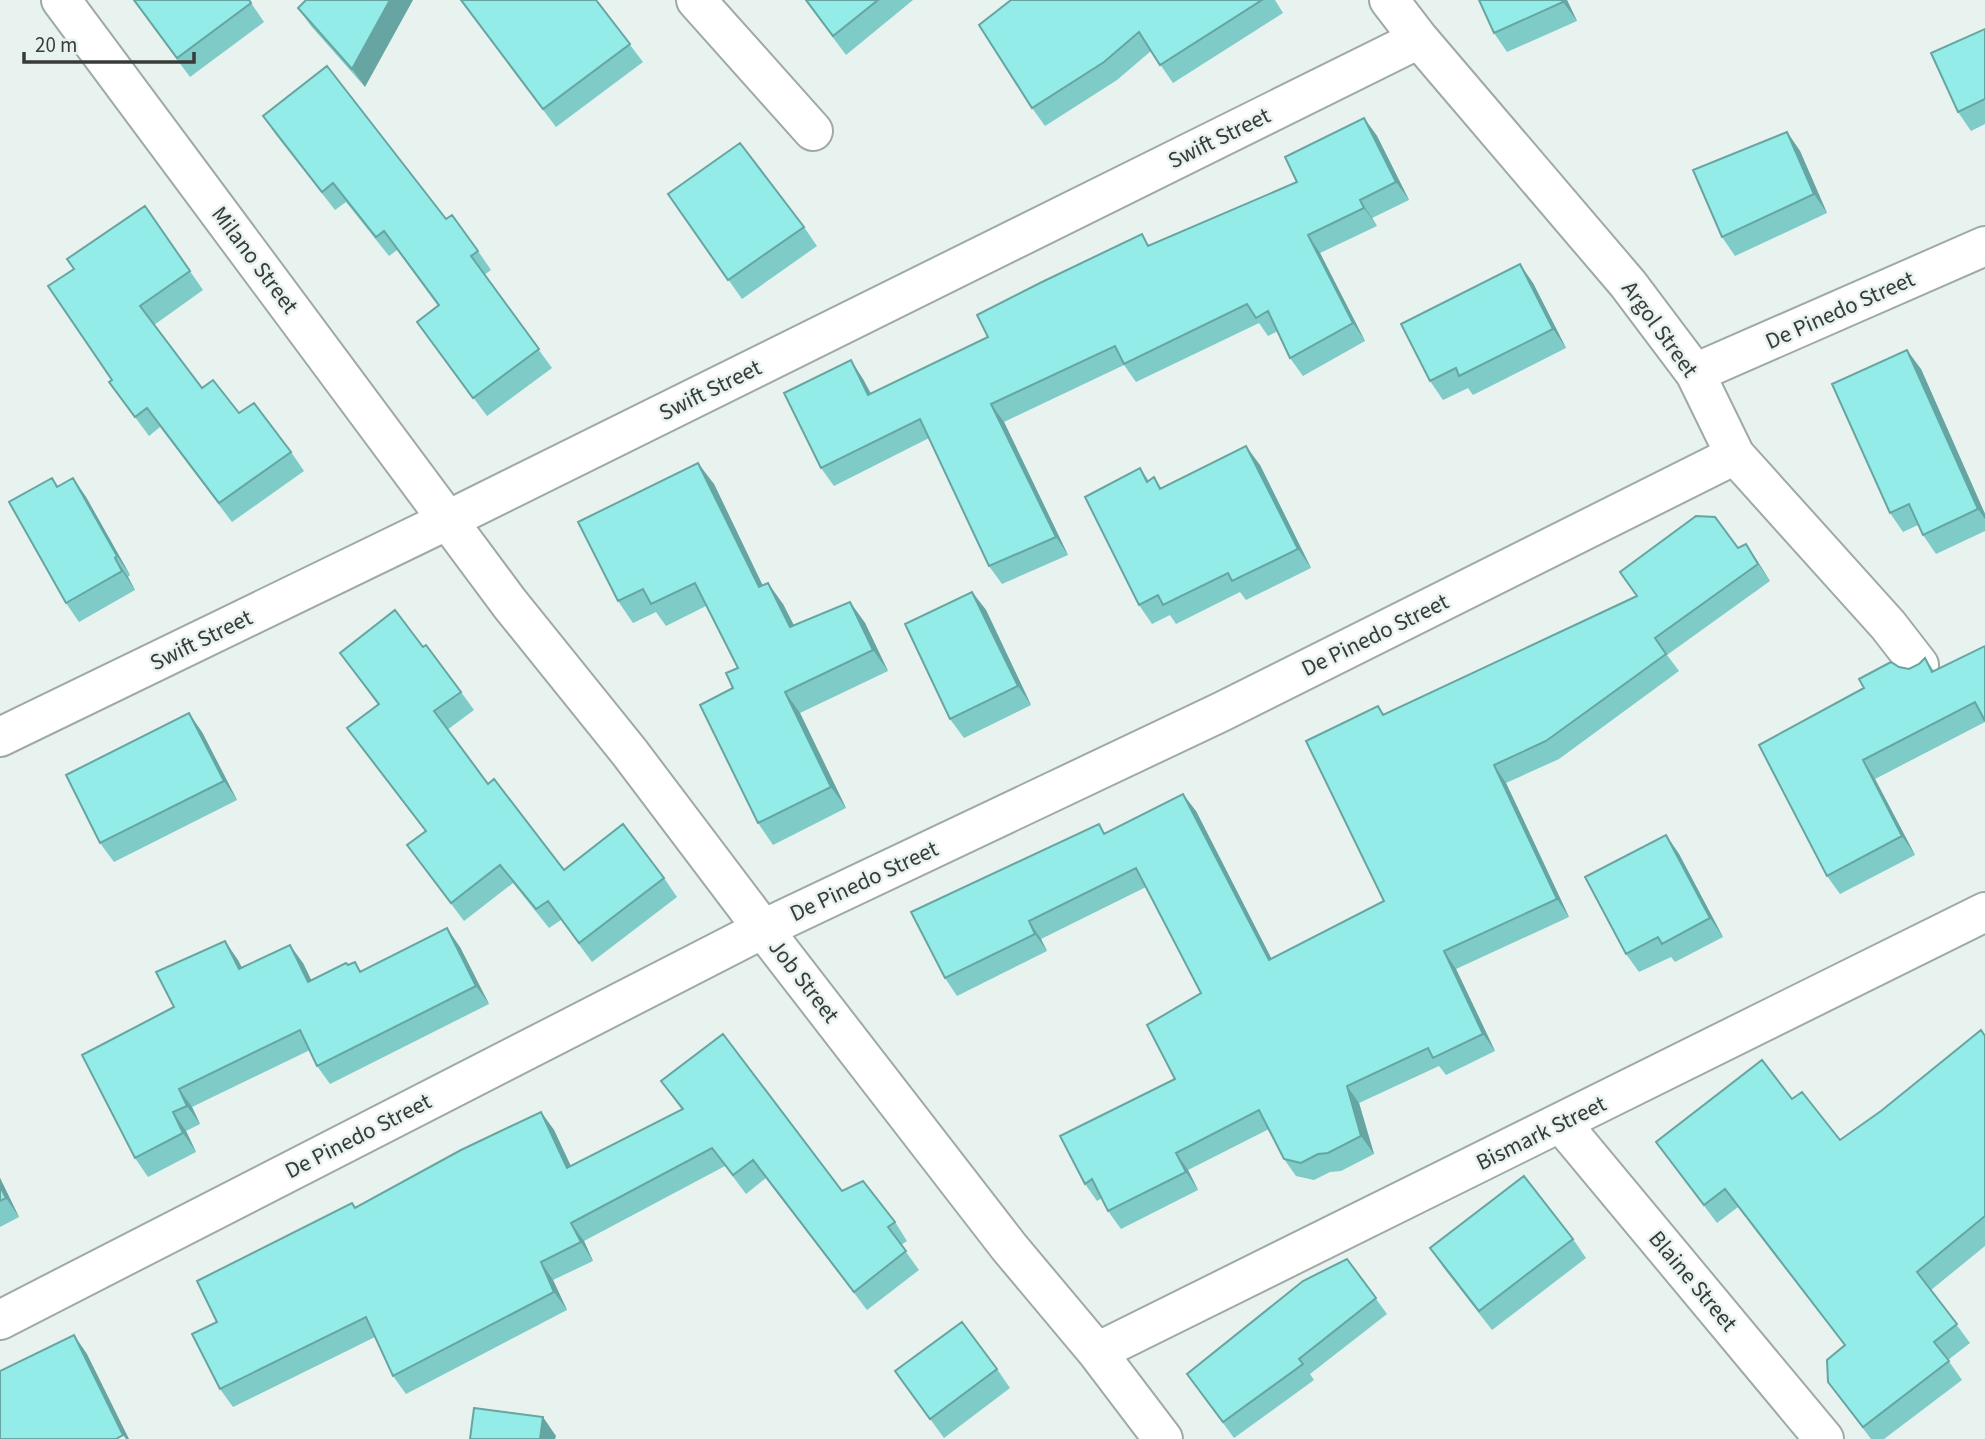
<svg xmlns="http://www.w3.org/2000/svg" width="1985" height="1439" viewBox="0 0 1985 1439" font-family="'Source Sans 3',sans-serif">
<style>
.lines{fill:none;stroke-linecap:round;stroke-linejoin:round}
.minor-casing{stroke:#9fa9a5;stroke-width:42}
.minor{stroke:#fff;stroke-width:38}
.wall{fill:#7ecbc7}
.shaded-wall{fill:#67a5a2}
.building{fill:#93ece7;stroke:#67a5a2;stroke-width:2}
.labels{text-anchor:middle;dominant-baseline:central;stroke-width:5;stroke-linejoin:round;paint-order:stroke}
.street-label{font-size:23px;fill:#373b3a;stroke:#e8f2ef}
</style>
<rect width="100%" height="100%" fill="#e8f2ef"/>
<g class="lines">
<defs>
<path id="minor" d="M 61,0 L 510,604 L 630,753 L 763,929 L 1009,1247 L 1097,1352 L 1163,1439
M 696,0 L 813,131
M 1389,0 L 1419,39 L 1628,284 L 1695,373 L 1735,455 L 1888,625 L 1919,665
M 1695,373 L 1985,246
M 0,737 L 448,520 L 1419,39
M 1561,1123 L 1824,1439
M 0,1320 L 763,929 L 1221,712 L 1735,455
M 1097,1352 L 1985,912"/>
</defs>
<use href="#minor" class="minor-casing"/>
<use href="#minor" class="minor"/>
</g>
<path class="wall" d="M 133,0 L 249,0 L 264,22 L 190,77 Z
M 306,0 L 365,87 L 311,26 L 298,8 Z
M 460,0 L 596,0 L 643,62 L 556,127 Z
M 805,0 L 913,0 L 846,55 Z
M 1011,0 L 1275,0 L 1283,13 L 1173,83 L 1151,51 L 1117,80 L 1045,126 L 1032,108 Z
M 1479,0 L 1567,0 L 1577,21 L 1507,52 L 1494,33 Z
M 1985,29 L 1985,124 L 1971,131 L 1958,112 Z
M 263,116 L 446,219 L 478,251 L 491,270 L 484,275 L 552,368 L 487,416 L 417,322 L 438,306 L 397,250 L 389,256 L 346,202 L 335,210 L 276,135 Z
M 1364,118 L 1377,136 L 1409,200 L 1372,218 L 1377,226 L 1320,253 L 1365,341 L 1303,376 L 1290,358 L 1278,331 L 1268,336 L 1259,323 L 1136,382 L 1124,365 L 1004,422 L 1068,555 L 1002,584 L 989,566 L 929,438 L 834,486 L 821,468 L 863,379 L 871,393 L 988,337 L 1149,245 L 1297,182 Z
M 1787,132 L 1800,151 L 1827,213 L 1735,256 L 1722,237 Z
M 668,194 L 804,227 L 817,246 L 742,299 Z
M 145,206 L 203,290 L 154,325 L 202,388 L 239,413 L 291,452 L 304,471 L 232,522 L 160,427 L 149,436 L 109,382 L 112,380 L 74,269 Z
M 1533,283 L 1566,348 L 1473,395 L 1468,388 L 1443,400 L 1430,381 Z
M 1921,369 L 1985,514 L 1985,531 L 1936,554 L 1923,535 L 1918,525 L 1903,532 L 1890,513 Z
M 1260,465 L 1311,568 L 1246,600 L 1240,592 L 1176,624 L 1170,615 L 1152,624 L 1139,605 L 1140,468 L 1149,481 L 1154,477 L 1162,489 Z
M 52,478 L 58,486 L 73,478 L 86,497 L 130,575 L 128,577 L 135,590 L 79,622 L 66,603 Z
M 714,484 L 763,586 L 783,604 L 794,625 L 850,602 L 865,623 L 888,671 L 800,713 L 846,808 L 773,845 L 758,823 L 733,688 L 738,668 L 706,606 L 666,626 L 656,612 L 633,623 L 618,601 Z
M 1746,544 L 1770,581 L 1667,655 L 1679,671 L 1559,759 L 1506,783 L 1569,917 L 1456,969 L 1495,1051 L 1446,1075 L 1439,1066 L 1359,1103 L 1374,1154 L 1341,1171 L 1330,1172 L 1314,1180 L 1296,1176 L 1284,1159 L 1269,1129 L 1188,1170 L 1198,1190 L 1121,1229 L 1108,1211 L 1102,1198 L 1097,1201 L 1085,1184 L 1175,1079 L 1201,993 L 1146,887 L 1041,939 L 1047,951 L 957,996 L 945,978 L 1105,833 L 1196,811 L 1271,959 L 1384,901 L 1378,706 L 1384,714 Z
M 972,592 L 986,610 L 1031,705 L 964,738 L 950,719 Z
M 1985,646 L 1985,722 L 1875,779 L 1915,855 L 1840,894 L 1827,876 L 1864,688 L 1899,667 L 1909,669 L 1919,664 L 1925,658 L 1934,671 Z
M 423,647 L 461,692 L 474,710 L 447,730 L 488,784 L 564,870 L 664,878 L 677,897 L 592,962 L 561,920 L 549,928 L 513,883 L 464,921 L 407,845 L 425,831 L 347,728 L 378,705 L 340,653 Z
M 202,732 L 237,800 L 114,862 L 100,843 Z
M 1666,835 L 1679,854 L 1723,937 L 1675,962 L 1671,957 L 1639,972 L 1626,954 Z
M 460,947 L 489,1004 L 330,1084 L 317,1066 L 310,1050 L 192,1107 L 200,1124 L 186,1131 L 196,1152 L 148,1177 L 135,1158 L 174,1007 L 238,960 L 242,968 L 303,963 L 311,980 L 348,965 L 362,971 Z
M 1985,1036 L 1985,1246 L 1931,1290 L 1970,1343 L 1948,1360 L 1962,1380 L 1884,1439 L 1871,1439 L 1828,1382 L 1845,1346 L 1738,1207 L 1717,1223 L 1656,1142 L 1792,1099 L 1840,1140 L 1881,1111 Z
M 661,1081 L 895,1222 L 907,1241 L 901,1245 L 919,1270 L 867,1310 L 766,1178 L 746,1194 L 725,1166 L 584,1241 L 593,1261 L 553,1280 L 567,1310 L 406,1394 L 393,1376 L 375,1337 L 233,1407 L 220,1389 L 217,1322 L 356,1208 L 541,1112 L 554,1130 L 571,1166 L 682,1110 Z
M 0,1178 L 19,1217 L 0,1227 Z
M 1573,1239 L 1586,1258 L 1492,1330 L 1443,1267 L 1430,1248 Z
M 1347,1259 L 1387,1314 L 1310,1374 L 1314,1380 L 1234,1438 L 1187,1374 Z
M 997,1369 L 1010,1388 L 944,1438 L 909,1390 Z"/>
<path class="shaded-wall" d="M 390,0 L 413,0 L 365,87 L 352,69 Z
M 1562,0 L 1567,0 L 1577,21 L 1563,2 Z
M 1364,118 L 1377,136 L 1409,200 L 1396,182 Z
M 1787,132 L 1800,151 L 1827,213 L 1814,194 Z
M 1360,200 L 1372,218 L 1377,226 L 1364,208 Z
M 1308,235 L 1320,253 L 1365,341 L 1353,323 Z
M 1520,264 L 1533,283 L 1566,348 L 1553,329 Z
M 1907,350 L 1921,369 L 1985,514 L 1985,519 L 1978,509 Z
M 851,360 L 863,379 L 880,413 L 868,395 Z
M 991,404 L 1004,422 L 1068,555 L 1056,537 Z
M 1246,446 L 1260,465 L 1311,568 L 1298,549 Z
M 698,463 L 714,484 L 774,609 L 759,587 Z
M 73,478 L 86,497 L 130,575 L 117,556 Z
M 1746,544 L 1758,562 L 1770,581 L 1758,564 Z
M 115,558 L 128,577 L 135,590 L 122,571 Z
M 768,583 L 783,604 L 805,648 L 790,627 Z
M 972,592 L 986,610 L 1031,705 L 1018,686 Z
M 850,602 L 865,623 L 888,671 L 873,650 Z
M 785,692 L 800,713 L 846,808 L 831,787 Z
M 189,713 L 202,732 L 237,800 L 224,781 Z
M 1863,760 L 1875,779 L 1915,855 L 1902,836 Z
M 1494,765 L 1506,783 L 1569,917 L 1557,899 Z
M 1183,794 L 1196,811 L 1281,977 L 1269,960 Z
M 1666,835 L 1679,854 L 1723,937 L 1710,918 Z
M 1029,921 L 1041,939 L 1047,951 L 1035,934 Z
M 447,928 L 460,947 L 489,1004 L 476,986 Z
M 225,941 L 238,960 L 252,988 L 239,969 Z
M 290,945 L 303,963 L 321,1000 L 308,982 Z
M 1444,951 L 1456,969 L 1495,1051 L 1483,1034 Z
M 1347,1086 L 1359,1103 L 1374,1154 L 1361,1136 Z
M 179,1089 L 192,1107 L 200,1124 L 187,1106 Z
M 173,1112 L 186,1131 L 196,1152 L 183,1133 Z
M 541,1112 L 554,1130 L 580,1186 L 567,1168 Z
M 1176,1153 L 1188,1170 L 1198,1190 L 1186,1172 Z
M 0,1178 L 19,1217 L 6,1198 L 0,1186 Z
M 571,1223 L 584,1241 L 593,1261 L 581,1242 Z
M 541,1262 L 553,1280 L 567,1310 L 554,1292 Z
M 74,1335 L 87,1354 L 129,1439 L 126,1439 L 123,1435 Z
M 543,1417 L 556,1436 L 555,1439 L 540,1439 Z"/>
<path class="building" d="M 134,0 L 249,0 L 251,3 L 177,58 Z
M 306,0 L 390,0 L 352,69 L 298,8 Z
M 461,0 L 596,0 L 630,44 L 543,109 Z
M 806,0 L 878,0 L 833,36 Z
M 1011,0 L 1262,0 L 1160,65 L 1139,32 L 1104,62 L 1032,108 L 979,25 Z
M 1479,0 L 1562,0 L 1563,2 L 1494,33 Z
M 1985,29 L 1985,99 L 1958,112 L 1931,53 Z
M 327,66 L 446,219 L 452,215 L 478,251 L 471,256 L 539,349 L 473,398 L 417,322 L 439,305 L 384,231 L 376,237 L 333,183 L 322,192 L 263,116 Z
M 1364,118 L 1396,182 L 1360,200 L 1364,208 L 1308,235 L 1353,323 L 1290,358 L 1268,311 L 1256,318 L 1247,304 L 1124,364 L 1115,346 L 991,404 L 1056,537 L 989,566 L 920,419 L 821,468 L 784,393 L 851,360 L 868,395 L 988,337 L 977,315 L 1042,282 L 1142,234 L 1148,246 L 1297,182 L 1285,157 Z
M 1787,132 L 1814,194 L 1722,237 L 1693,170 Z
M 740,143 L 804,227 L 728,280 L 668,194 Z
M 145,206 L 190,271 L 140,306 L 202,388 L 213,380 L 239,413 L 254,403 L 291,452 L 219,503 L 147,408 L 135,417 L 109,382 L 112,380 L 48,286 L 74,269 L 67,259 Z
M 1520,264 L 1553,329 L 1459,376 L 1456,368 L 1430,381 L 1401,324 Z
M 1907,350 L 1978,509 L 1923,535 L 1909,504 L 1890,513 L 1832,384 Z
M 1246,446 L 1298,549 L 1232,581 L 1228,573 L 1163,605 L 1158,595 L 1139,605 L 1085,497 L 1140,468 L 1147,482 L 1154,477 L 1160,489 Z
M 698,463 L 759,587 L 768,583 L 790,627 L 850,602 L 873,650 L 785,692 L 831,787 L 758,823 L 700,705 L 733,688 L 726,673 L 738,668 L 695,583 L 651,604 L 643,589 L 618,601 L 578,522 Z
M 52,478 L 57,487 L 73,478 L 117,556 L 115,558 L 122,571 L 66,603 L 9,502 Z
M 1696,516 L 1715,517 L 1738,548 L 1746,544 L 1758,564 L 1655,638 L 1666,654 L 1546,741 L 1494,765 L 1557,899 L 1444,951 L 1483,1034 L 1433,1058 L 1428,1048 L 1347,1086 L 1361,1136 L 1328,1153 L 1318,1154 L 1301,1163 L 1284,1159 L 1259,1110 L 1176,1153 L 1186,1172 L 1108,1211 L 1092,1179 L 1085,1184 L 1060,1136 L 1175,1079 L 1147,1025 L 1201,993 L 1136,868 L 1029,921 L 1035,934 L 945,978 L 911,912 L 1099,824 L 1104,834 L 1183,794 L 1269,960 L 1384,901 L 1306,741 L 1378,706 L 1383,715 L 1637,596 L 1620,572 Z
M 972,592 L 1018,686 L 950,719 L 905,624 Z
M 395,610 L 423,647 L 426,645 L 461,692 L 434,711 L 488,784 L 494,779 L 564,870 L 623,824 L 664,878 L 579,943 L 548,901 L 536,909 L 500,865 L 451,903 L 407,845 L 426,831 L 347,728 L 379,704 L 340,653 Z
M 1985,646 L 1985,721 L 1975,702 L 1863,760 L 1902,836 L 1827,876 L 1759,745 L 1864,688 L 1859,679 L 1891,662 L 1899,667 L 1909,669 L 1919,664 L 1925,658 L 1932,672 Z
M 189,713 L 224,781 L 100,843 L 66,775 Z
M 1666,835 L 1710,918 L 1662,944 L 1658,937 L 1626,954 L 1585,877 Z
M 447,928 L 476,986 L 317,1066 L 300,1030 L 179,1089 L 187,1106 L 173,1112 L 183,1133 L 135,1158 L 82,1055 L 174,1007 L 156,972 L 225,941 L 239,969 L 290,945 L 308,982 L 346,963 L 348,965 L 355,962 L 360,972 Z
M 1981,1030 L 1985,1036 L 1985,1216 L 1917,1272 L 1957,1324 L 1934,1342 L 1949,1361 L 1863,1427 L 1828,1382 L 1827,1360 L 1845,1345 L 1725,1189 L 1704,1205 L 1656,1142 L 1762,1060 L 1792,1099 L 1802,1092 L 1840,1140 L 1881,1111 Z
M 723,1034 L 842,1191 L 863,1181 L 895,1222 L 888,1227 L 906,1251 L 854,1292 L 753,1160 L 733,1175 L 712,1148 L 571,1223 L 581,1242 L 541,1262 L 554,1292 L 393,1376 L 366,1317 L 220,1389 L 192,1334 L 217,1322 L 197,1281 L 352,1203 L 355,1208 L 461,1150 L 541,1112 L 567,1168 L 683,1109 L 661,1081 Z
M 1524,1176 L 1573,1239 L 1479,1311 L 1430,1248 Z
M 0,1186 L 6,1198 L 0,1201 Z
M 1347,1259 L 1376,1298 L 1299,1359 L 1303,1364 L 1223,1422 L 1187,1374 L 1303,1281 Z
M 962,1322 L 997,1369 L 930,1419 L 895,1371 Z
M 74,1335 L 123,1435 L 116,1439 L 0,1439 L 0,1371 Z
M 474,1408 L 543,1417 L 540,1439 L 470,1439 Z"/>
<g class="labels">
<g class="street-label">
<text transform="translate(1219 138) rotate(-26)">Swift Street</text>
<text transform="translate(255 260) rotate(53)">Milano Street</text>
<text transform="translate(1840 310) rotate(-24)">De Pinedo Street</text>
<text transform="translate(1660 329) rotate(54)">Argol Street</text>
<text transform="translate(710 390) rotate(-26)">Swift Street</text>
<text transform="translate(1375 635) rotate(-26)">De Pinedo Street</text>
<text transform="translate(201 640) rotate(-26)">Swift Street</text>
<text transform="translate(864 881) rotate(-25)">De Pinedo Street</text>
<text transform="translate(804 981) rotate(52)">Job Street</text>
<text transform="translate(1541 1133) rotate(-26)">Bismark Street</text>
<text transform="translate(358 1136) rotate(-27)">De Pinedo Street</text>
<text transform="translate(1693 1281) rotate(50)">Blaine Street</text>
</g>
</g>
<path d="M24 52v10h170v-10" fill="none" stroke="#373b3a" stroke-width="3.5"/>
<text x="35" y="52" font-size="21" fill="#373b3a" stroke="#e8f2ef" stroke-width="5" paint-order="stroke">20 m</text>
</svg>
